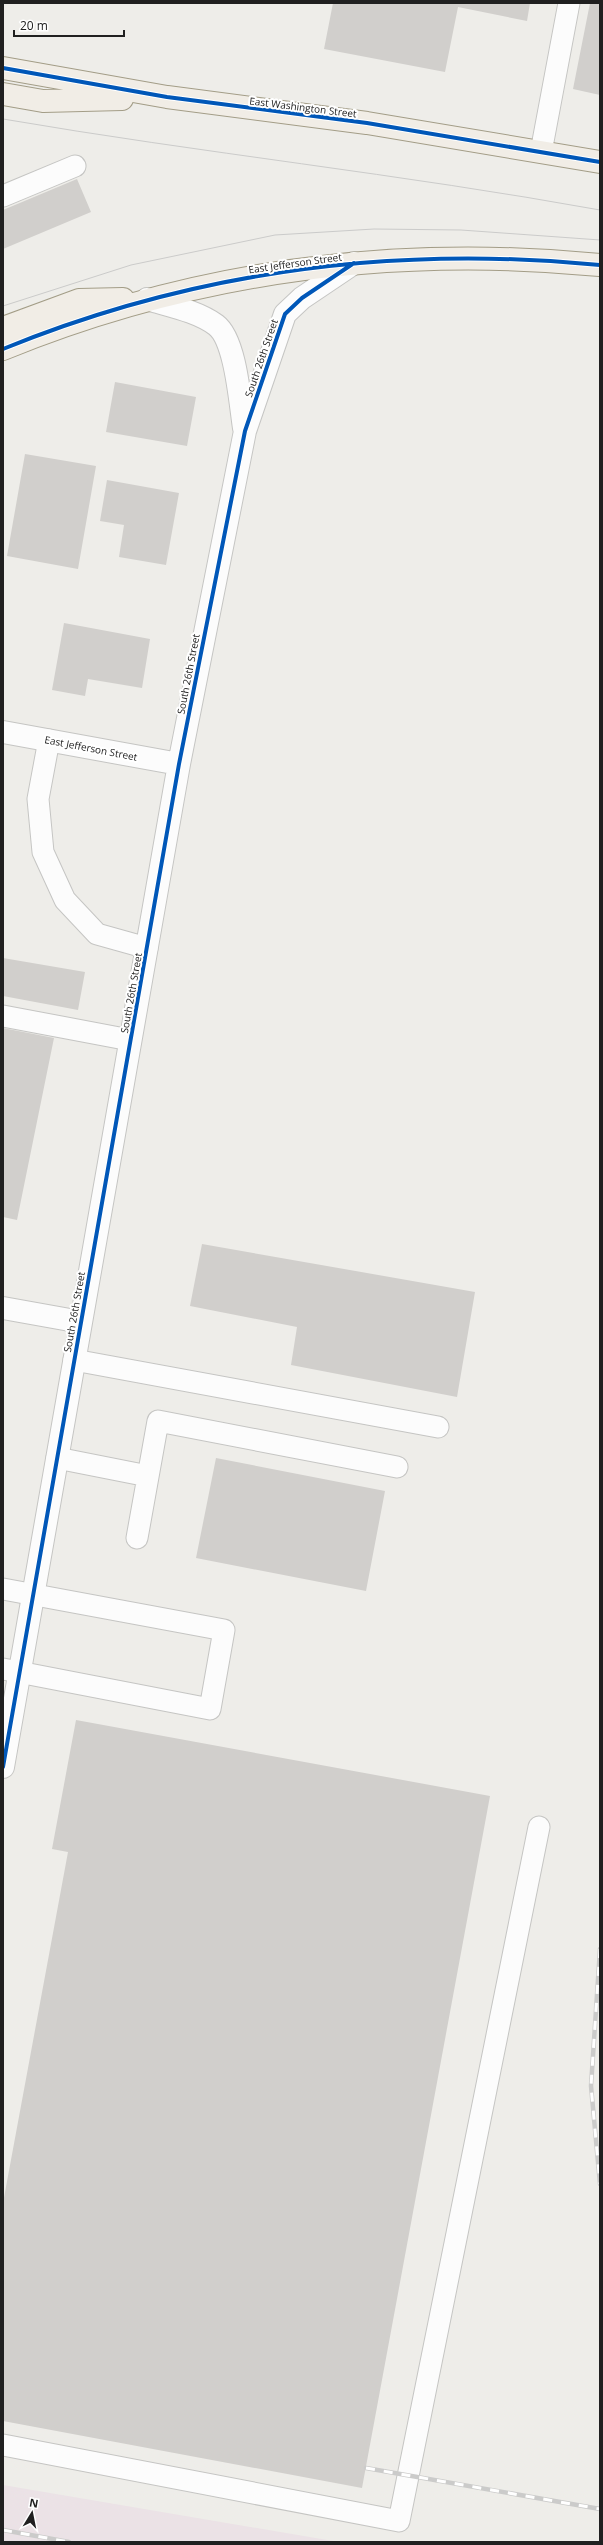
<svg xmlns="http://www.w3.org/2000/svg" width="603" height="2545" viewBox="0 0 603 2545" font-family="'Open Sans',sans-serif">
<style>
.industrial{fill:#ebe2e6}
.building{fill:#d1cfcc}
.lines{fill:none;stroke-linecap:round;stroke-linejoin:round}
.service-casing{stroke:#c5c5c3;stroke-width:23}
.minor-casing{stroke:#c5c5c3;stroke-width:24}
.primary-casing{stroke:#a39d87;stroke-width:24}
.service{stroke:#fcfcfc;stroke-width:21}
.minor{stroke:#fcfcfc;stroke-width:22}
.primary{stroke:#f1ede6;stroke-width:22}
.tram{stroke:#cbcbca;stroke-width:1}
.rail-casing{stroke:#cbcbca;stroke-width:4.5}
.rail{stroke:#fff;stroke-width:3;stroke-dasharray:9;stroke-linecap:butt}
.cycleway-casing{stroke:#fff;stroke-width:6}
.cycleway{stroke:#0057b8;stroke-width:4}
.labels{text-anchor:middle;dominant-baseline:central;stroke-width:4;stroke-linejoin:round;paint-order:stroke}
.street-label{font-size:10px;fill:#202020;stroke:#fff}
</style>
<rect width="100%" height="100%" fill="#eeede9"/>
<path class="industrial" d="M 3,2485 L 339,2542 L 3,2542 Z"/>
<path class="building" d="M 333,3 L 530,3 L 527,21 L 458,7 L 445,72 L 324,49 Z
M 590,3 L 600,3 L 600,95 L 573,89 Z
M 77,179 L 91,212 L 3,249 L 3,210 Z
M 115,382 L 196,397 L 187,446 L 106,432 Z
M 25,454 L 96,466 L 78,569 L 7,556 Z
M 107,480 L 179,493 L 166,565 L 119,557 L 124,525 L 100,521 Z
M 64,623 L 150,639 L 142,688 L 88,679 L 85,696 L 52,690 Z
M 3,958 L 85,972 L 78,1010 L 3,996 Z
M 3,1028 L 54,1038 L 17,1220 L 3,1217 Z
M 202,1244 L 475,1292 L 457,1397 L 291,1365 L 297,1327 L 190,1306 Z
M 216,1458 L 385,1491 L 366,1591 L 196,1558 Z
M 76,1720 L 490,1796 L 362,2488 L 3,2421 L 3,2203 L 68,1852 L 52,1849 Z"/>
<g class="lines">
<defs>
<path id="service" d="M 541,152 L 569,3
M 3,196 L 75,166
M 49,740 L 38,799 L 43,852 L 65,900 L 97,934 L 147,948
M 3,1016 L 130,1040
M 74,1360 L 438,1427
M 57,1458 L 148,1476
M 137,1538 L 158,1421 L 397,1467
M 3,1589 L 224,1630 L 210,1709 L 3,1669
M 3,2445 L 399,2521 L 539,1827"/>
<path id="minor" d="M 147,299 C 170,306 197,311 216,325 C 236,340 240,403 244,428
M 3,732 L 179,764
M 3,1308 L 81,1322
M 3,1767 L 179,764 L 245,431 L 285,314 L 302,298 L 354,263"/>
<path id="primary" d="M 3,68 L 167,97 L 367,123 L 600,162
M 3,94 L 43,101 L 122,99
M 3,328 L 79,300 L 123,299
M 3,349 C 194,271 394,245 600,265"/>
</defs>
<use href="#service" class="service-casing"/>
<use href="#minor" class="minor-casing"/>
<use href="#primary" class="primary-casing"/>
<use href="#service" class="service"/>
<use href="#minor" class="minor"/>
<use href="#primary" class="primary"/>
<path class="tram" d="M 3,119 C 201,153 402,174 600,210
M 3,306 L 131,265 L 275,235 L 374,229 L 461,230 L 600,240"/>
<defs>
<path id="rail" d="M 600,1949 L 591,2086 L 600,2184
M 366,2468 L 600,2509
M 3,2530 L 69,2542"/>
</defs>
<use href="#rail" class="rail-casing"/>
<use href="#rail" class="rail"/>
<defs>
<path id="cycleway" d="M 3,68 L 167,97 L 367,123 L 600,162
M 3,349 C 194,271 394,245 600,265
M 3,1767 L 179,764 L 245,431 L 285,314 L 302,298 L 354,263"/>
</defs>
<use href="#cycleway" class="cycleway-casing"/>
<use href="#cycleway" class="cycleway"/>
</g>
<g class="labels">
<g class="street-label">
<text transform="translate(303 107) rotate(7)">East Washington Street</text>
<text transform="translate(295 263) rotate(-8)">East Jefferson Street</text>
<text transform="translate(261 358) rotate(-71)">South 26th Street</text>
<text transform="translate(188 674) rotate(-79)">South 26th Street</text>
<text transform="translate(91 748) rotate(11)">East Jefferson Street</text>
<text transform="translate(131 993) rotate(-80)">South 26th Street</text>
<text transform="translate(74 1312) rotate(-80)">South 26th Street</text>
</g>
</g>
<rect width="603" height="2545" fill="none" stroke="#202020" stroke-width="8"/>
<g transform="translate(32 2513) rotate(10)" stroke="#ffffff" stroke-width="3" paint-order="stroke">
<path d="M0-3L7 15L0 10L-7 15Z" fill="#202020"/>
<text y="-6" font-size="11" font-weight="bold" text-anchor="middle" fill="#202020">N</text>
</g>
<path d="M14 30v6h110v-6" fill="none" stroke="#202020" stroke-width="2"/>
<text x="20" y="30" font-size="12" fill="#202020" stroke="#ffffff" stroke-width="3" paint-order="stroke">20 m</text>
</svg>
